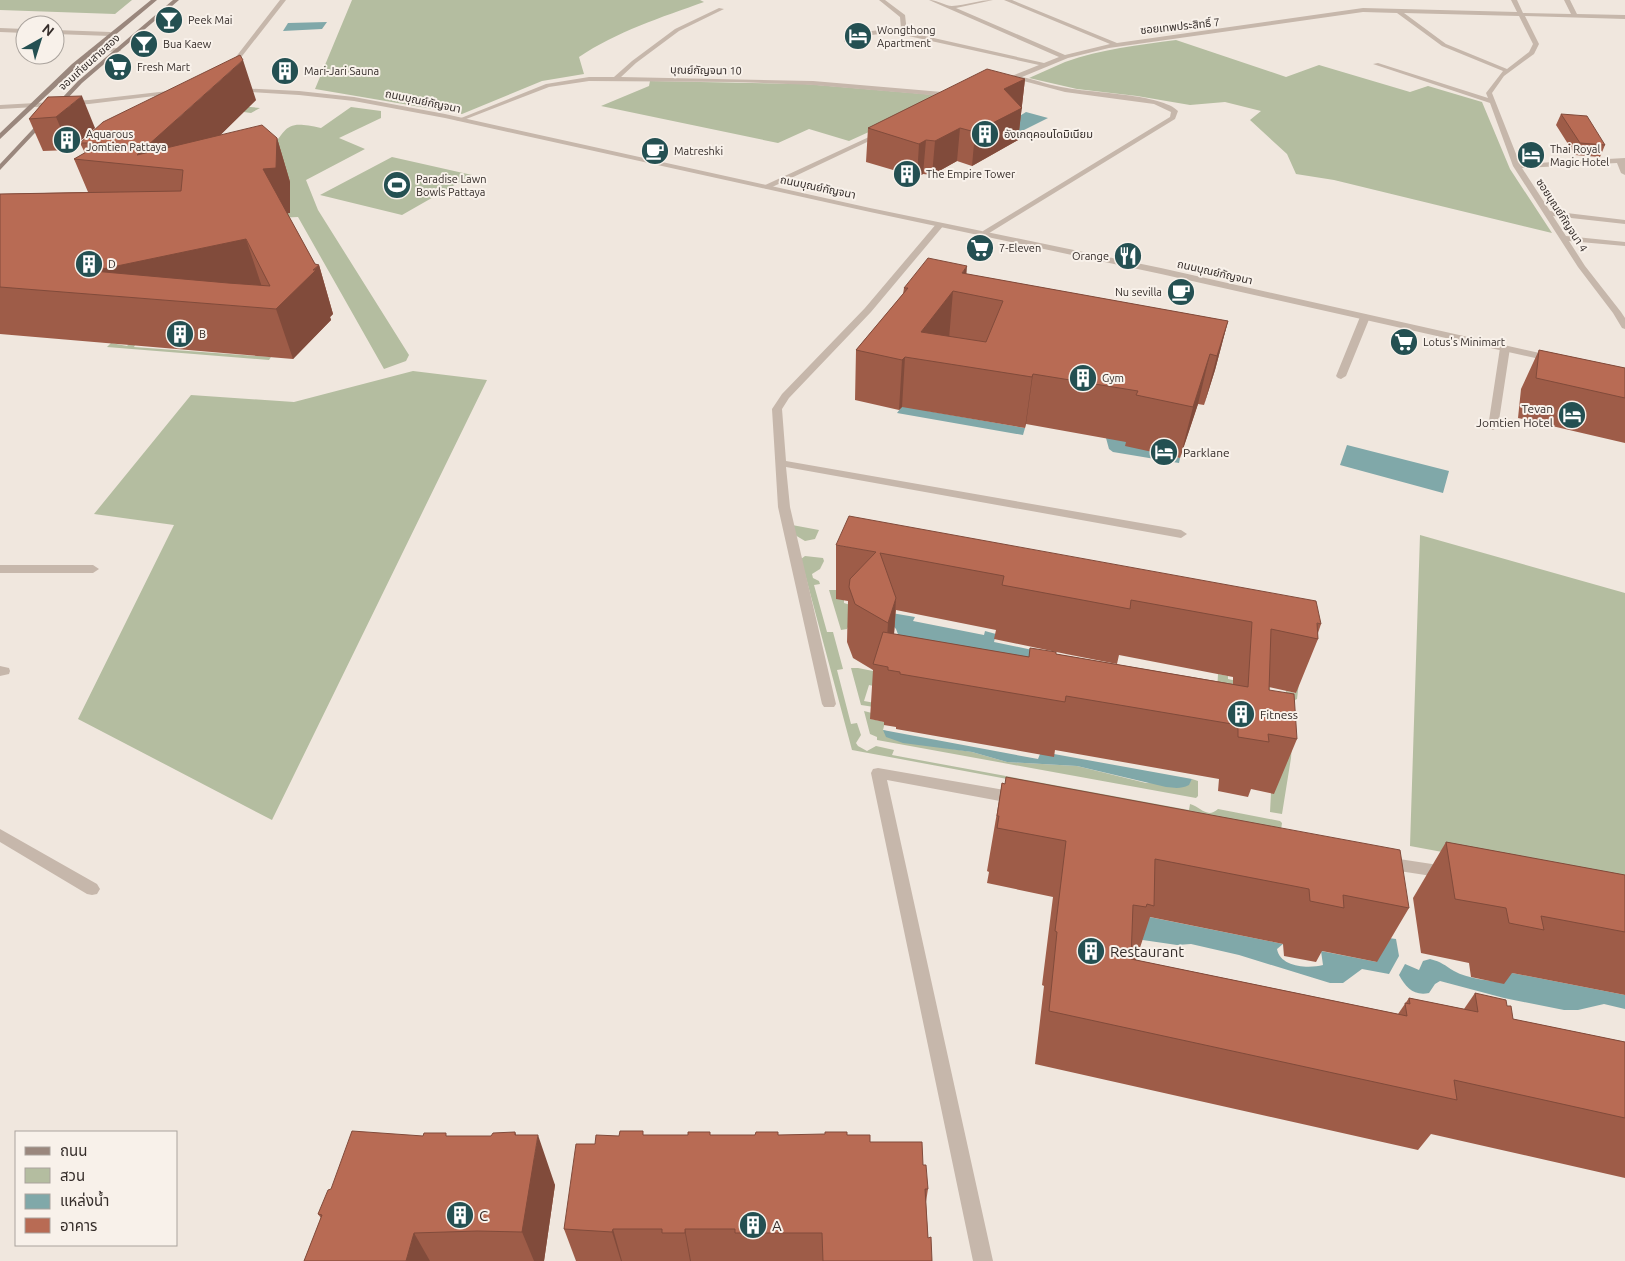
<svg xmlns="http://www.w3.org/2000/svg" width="1625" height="1261" viewBox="0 0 1625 1261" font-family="Ubuntu,'Noto Sans Thai',sans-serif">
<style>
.green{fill:#b4bda0}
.water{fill:#80a8a9}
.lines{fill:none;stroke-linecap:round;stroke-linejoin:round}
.minor{fill:#c6b7ab;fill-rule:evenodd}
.tertiary{fill:#c6b7ab;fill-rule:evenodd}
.secondary{fill:#9a877d;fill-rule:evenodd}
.wall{fill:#9e5c48;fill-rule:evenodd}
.shaded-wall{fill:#814b3b}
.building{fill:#b86b54;stroke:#814b3b;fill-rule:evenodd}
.labels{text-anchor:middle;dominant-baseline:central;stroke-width:4;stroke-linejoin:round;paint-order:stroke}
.far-poi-label{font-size:11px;fill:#352d2a;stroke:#f8f1ea;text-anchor:start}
.far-street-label{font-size:11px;fill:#352d2a;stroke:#f8f1ea}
.poi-label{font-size:12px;fill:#352d2a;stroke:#f8f1ea;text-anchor:start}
.near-poi-label{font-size:15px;fill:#352d2a;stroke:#f8f1ea;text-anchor:start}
</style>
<rect width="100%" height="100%" fill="#f0e7de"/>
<path class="green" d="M 0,0 L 132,0 L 115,14 L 0,10 Z
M 352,0 L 700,0 L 704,2 C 662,17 616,32 579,57 L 584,74 L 542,81 L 462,114 L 315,89 Z
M 1176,40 L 1286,77 L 1319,65 L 1410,92 L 1428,86 L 1482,102 L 1510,169 L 1552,233 L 1334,180 L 1296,174 L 1287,154 L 1250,120 L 1261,111 L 1225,102 L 1190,105 L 1137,96 L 1077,89 L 1029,78 C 1041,73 1053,67 1065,62 C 1101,49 1139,45 1176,40 Z
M 650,81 L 805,84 L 948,96 L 849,141 L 809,129 L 778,143 L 601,106 L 649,86 Z
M 229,105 L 260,108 L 251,113 L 229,110 L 231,109 L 224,110 L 120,166 L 92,192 L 98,192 L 81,203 L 80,207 L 88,210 L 182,221 L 228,219 L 249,211 L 249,216 L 290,213 L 290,182 L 275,169 L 268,169 L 275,165 L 272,161 L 275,160 L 268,154 C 288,126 285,120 321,128 L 351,107 L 381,111 L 381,118 L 339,138 L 365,149 L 306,180 L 318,210 L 409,355 L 406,361 L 384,369 L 298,217 L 298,209 L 298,217 L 181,222 L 72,209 L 119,163 L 167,137 L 90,138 L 100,129 L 184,128 Z
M 392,157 L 472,175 L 402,215 L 320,195 Z
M 111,343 L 127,346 L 129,344 L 135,345 L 134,347 L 271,357 L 269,360 L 107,347 Z
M 413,371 L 487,380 L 272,820 L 78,719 L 174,525 L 94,514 L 191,395 L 294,402 Z
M 792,525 L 819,530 L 815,539 L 805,541 L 795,535 Z
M 1420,535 L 1625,593 L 1625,886 L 1410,846 Z
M 805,556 L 823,558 L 824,561 L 820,569 L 812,574 L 813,578 L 819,581 L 820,584 L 814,585 L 827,632 L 833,632 L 843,669 L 837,670 L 851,724 L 857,723 L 861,735 L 856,743 L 858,746 L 867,751 L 876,746 L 894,750 L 892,755 L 1189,810 L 1190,804 C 1201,807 1207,819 1218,809 L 1280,821 L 1282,823 L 1281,830 L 852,750 L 801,559 Z
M 837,586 L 844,600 L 844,603 L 857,607 L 847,629 L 841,630 L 829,590 L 836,590 Z
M 851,668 L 858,668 L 873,671 L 878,687 L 869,685 L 864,701 L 875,703 L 874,707 L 861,705 Z
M 1218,674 L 1228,676 L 1228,679 C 1242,682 1254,685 1270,684 L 1270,691 L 1286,693 L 1286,691 L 1296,693 L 1300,674 L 1297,699 L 1295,700 L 1291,758 L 1282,814 L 1270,812 L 1271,793 L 1217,693 Z
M 864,711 L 872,713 L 871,719 L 885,722 L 883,730 L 940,747 L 972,752 L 1007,762 L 1077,766 L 1146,783 L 1189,784 L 1192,779 L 1198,781 L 1198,796 L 1196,798 L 877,740 L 877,737 L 870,734 Z"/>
<path class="water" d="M 327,22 L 322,29 L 283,31 L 288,23 Z
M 1026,112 L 1048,118 L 1016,134 L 1005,125 Z
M 906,401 L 928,411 L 1025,428 L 1023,435 L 897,413 Z
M 1134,405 L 1126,445 L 1180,458 L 1179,463 L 1113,452 L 1109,449 L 1106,438 Z
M 1347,445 L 1449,471 L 1443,493 L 1340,465 Z
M 880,611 L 915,617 L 913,621 L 984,635 L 985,631 L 996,634 L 994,642 L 1042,652 L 1035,674 L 902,645 L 896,629 Z
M 883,730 L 1038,759 L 1040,754 L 1054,754 L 1192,779 L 1189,785 C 1181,789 1175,788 1166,787 L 1077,766 L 1007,762 L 972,752 L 903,743 L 886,737 Z
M 1090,905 L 1283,944 L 1277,949 C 1280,967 1308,969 1323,965 L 1321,951 L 1377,962 L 1374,936 L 1396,939 L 1399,956 L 1389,974 L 1362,969 L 1343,983 L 1330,983 L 1239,955 L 1191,944 L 1177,945 L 1129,938 Z
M 1430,959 C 1442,962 1444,965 1454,971 C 1468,979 1488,980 1504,983 L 1502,971 L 1625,995 L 1625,1009 L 1604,1004 L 1578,1010 L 1564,1010 L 1504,998 L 1440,981 L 1435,984 L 1429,993 C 1414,996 1406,988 1399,975 L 1405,964 L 1419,970 L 1423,961 Z"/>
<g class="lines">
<path class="minor" d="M 280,0 L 286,0 L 232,69 L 228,69 L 228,67 Z
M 879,0 L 885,0 L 905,15 L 907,32 L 1044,63 L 1059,57 L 929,0 C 938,0 945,6 952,6 C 966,5 979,0 993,0 L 956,8 L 1065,55 L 1110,44 L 1004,0 L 1012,0 L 1117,43 L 1363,8 L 1517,12 L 1511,0 L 1517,0 L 1523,13 L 1571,14 L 1564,0 L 1570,0 L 1577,14 L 1625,15 L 1625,19 L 1525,16 L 1539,44 L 1534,54 L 1504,76 L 1492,93 L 1520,164 L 1625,158 L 1625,175 L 1621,173 L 1617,163 L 1522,168 L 1550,211 L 1625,220 L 1625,224 L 1553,216 L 1566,236 L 1625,242 L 1625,246 L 1569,241 L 1585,266 L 1621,312 L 1625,318 L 1625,329 L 1622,328 L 1613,313 L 1578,267 L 1513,166 L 1490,103 L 1373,64 L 1378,63 L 1488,98 L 1486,93 L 1503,71 L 1442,46 L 1397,13 L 1363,12 L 1109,48 L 1068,58 L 1022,77 C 1037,80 1051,86 1067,88 C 1092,93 1162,94 1178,111 L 1175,119 L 986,235 L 983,235 L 983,231 L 1170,117 L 1171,112 L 1154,104 L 1065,92 L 1016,79 L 999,83 L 999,81 L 1039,65 L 904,35 L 901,31 L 872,35 L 844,42 L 844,40 L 871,31 L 901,28 L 900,17 ZM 1404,13 L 1519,16 L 1533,44 L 1529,52 L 1507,69 L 1446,44 Z
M 719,8 L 724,9 L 679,31 L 636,63 L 621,77 L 813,81 L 954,93 L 957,95 L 954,97 L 813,85 L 736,82 L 589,81 L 549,87 L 461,121 L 456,120 L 546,84 L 589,77 L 614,77 L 632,61 L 675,29 Z
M 0,28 L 25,29 L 25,33 L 0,32 Z
M 55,30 L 110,32 L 113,34 L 110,36 L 55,34 Z
M 882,131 L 885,133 L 884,134 L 768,189 L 761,187 Z
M 937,223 L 944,225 L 871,312 L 789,398 L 782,409 L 786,461 L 1181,530 L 1187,534 L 1181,538 L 786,467 L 790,507 L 836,704 L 834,707 L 824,707 L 822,704 L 778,507 L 772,409 L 782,394 L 865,308 Z
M 1365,314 L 1370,317 L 1346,376 L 1341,379 L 1338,378 L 1336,376 L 1360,317 Z
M 1505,345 L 1510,348 L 1498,427 L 1493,430 L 1488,427 L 1500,348 Z
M 0,565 L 93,565 L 99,569 L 93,573 L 0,573 Z
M 0,666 L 9,668 L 10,671 L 9,674 L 0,676 Z
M 878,768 L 1016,792 L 1021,794 L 1023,798 L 1021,802 L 1016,804 L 887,780 L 993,1261 L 973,1261 L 871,773 L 873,769 Z
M 0,829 L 97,884 L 100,889 L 97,894 L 92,895 L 87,894 L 0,842 Z
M 1386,857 L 1445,866 L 1450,868 L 1453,872 L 1450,876 L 1445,878 L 1386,869 L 1381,867 L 1378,863 L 1381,859 Z"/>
<path class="tertiary" d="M 119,48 L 121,51 L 91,53 L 88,51 L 91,49 Z
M 236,88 L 299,91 L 354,97 L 445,114 L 870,208 L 1161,268 L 1553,356 L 1558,359 L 1553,362 L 1161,274 L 870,212 L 445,118 L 354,101 L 299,95 L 234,91 L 234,89 Z
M 177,90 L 179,91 L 179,93 L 89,104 L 0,109 L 0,105 L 89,100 Z"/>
<path class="secondary" d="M 151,0 L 157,0 L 77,67 L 0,139 L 0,133 L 72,64 Z
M 173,0 L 179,0 L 82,83 L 0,170 L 0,164 L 78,81 Z"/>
</g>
<path class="wall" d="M 1025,79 L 1018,140 L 972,166 L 957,161 L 932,175 L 923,174 L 917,177 L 866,162 L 868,128 Z
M 48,97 L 95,128 L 70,150 L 43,151 L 29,119 Z
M 256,100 L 220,135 L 277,138 L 290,182 L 290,213 L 287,213 L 315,264 L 319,265 L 333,314 L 330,317 L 331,320 L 293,359 L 0,334 L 0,194 L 88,192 L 74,159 L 85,153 L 80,143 Z
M 1561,114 L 1605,145 L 1600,157 L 1575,155 L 1556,125 Z
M 967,274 L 1228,321 L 1215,370 L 1204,405 L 1198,404 L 1180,458 L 1125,446 L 1126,442 L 1026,424 L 1025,428 L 902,407 L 899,410 L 855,400 L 856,350 L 903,294 L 904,288 Z
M 1539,350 L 1625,368 L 1625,443 L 1518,418 L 1521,389 Z
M 836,545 L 1321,624 L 1318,633 L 1318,639 L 1296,693 L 1269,687 L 1269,690 L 1297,739 L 1274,794 L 1251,789 L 1248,797 L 1218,791 L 1219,779 L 1055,750 L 1054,757 L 896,729 L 896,727 L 884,725 L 884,722 L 870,719 L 873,670 L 853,658 L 847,642 L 848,601 L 836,599 ZM 896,610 L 996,630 L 994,639 L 1066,654 L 1117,664 L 1119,655 L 1233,677 L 1233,684 L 1056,654 L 1029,657 L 894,634 Z
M 1002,783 L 1409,908 L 1377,962 L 1322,951 L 1316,962 L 1284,956 L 1283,944 L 1150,917 L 1136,960 L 1398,1014 L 1409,998 L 1464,1009 L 1475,993 L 1507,1006 L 1513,1019 L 1625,1042 L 1625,1178 L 1431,1134 L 1418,1150 L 1035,1064 L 1044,986 L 1042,985 L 1053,897 L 987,883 L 989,872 L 987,871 Z
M 1446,842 L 1625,875 L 1625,995 L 1512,973 L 1504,984 L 1471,977 L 1469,963 L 1421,953 L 1413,898 Z
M 515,1132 L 516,1135 L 555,1185 L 544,1261 L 304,1261 L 321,1218 L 318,1214 L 423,1136 L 491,1136 Z
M 643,1135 L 847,1135 L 870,1142 L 923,1165 L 928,1189 L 926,1202 L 928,1238 L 932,1261 L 576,1261 L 564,1229 L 595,1144 Z"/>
<path class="shaded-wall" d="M 243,60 L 256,100 L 183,172 L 183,170 L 137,155 Z
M 1025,79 L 1018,140 L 972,166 L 975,132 L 1004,89 Z
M 82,96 L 95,128 L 70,150 L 56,117 Z
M 960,128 L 957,161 L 932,175 L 935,141 Z
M 277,138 L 290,182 L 290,213 L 277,215 L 263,169 Z
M 926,140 L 923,174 L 917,177 L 919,144 Z
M 246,239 L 262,287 L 93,271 Z
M 319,265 L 333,314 L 330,317 L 331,320 L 293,359 L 276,309 Z
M 967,266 L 965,294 L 962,273 Z
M 953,291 L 949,339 L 921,332 Z
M 1228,321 L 1215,370 L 1204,405 L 1217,356 Z
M 1210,354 L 1198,404 L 1180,458 L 1193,407 Z
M 905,357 L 902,407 L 899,410 L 902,360 Z
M 1033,374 L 1026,424 L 1025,428 L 1032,377 Z
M 896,598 L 893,652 L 885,667 L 888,623 Z
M 515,1132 L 531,1176 L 538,1135 L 555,1185 L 544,1261 L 534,1261 L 522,1232 Z
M 613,1229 L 622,1261 L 621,1261 L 612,1232 Z
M 685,1229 L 691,1261 L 690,1261 L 685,1233 Z
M 414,1233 L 430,1261 L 406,1261 Z"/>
<path class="building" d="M 240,55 L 243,60 L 137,155 L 262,125 L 277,138 L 276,168 L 263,169 L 315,264 L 319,265 L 313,270 L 316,270 L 276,309 L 0,287 L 0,194 L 181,191 L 183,170 L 74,159 L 102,143 L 80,143 L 103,122 ZM 246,239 L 270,286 L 228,283 L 93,271 Z
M 987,69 L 1025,79 L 1004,89 L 1022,108 L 975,132 L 960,128 L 935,141 L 926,140 L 919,144 L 868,128 Z
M 82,96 L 56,117 L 29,119 L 48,97 Z
M 1561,114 L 1587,116 L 1605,145 L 1580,143 Z
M 928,258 L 967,266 L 962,273 L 1228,321 L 1217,356 L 1210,354 L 1193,407 L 1136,395 L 1138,391 L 1033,374 L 1032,377 L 905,357 L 902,360 L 856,350 L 908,288 L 904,288 ZM 953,291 L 1003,301 L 986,342 L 921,332 Z
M 1539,350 L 1625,368 L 1625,398 L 1536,378 Z
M 849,516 L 1316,601 L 1321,624 L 1317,623 L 1318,639 L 1271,629 L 1269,690 L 1294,694 L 1297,739 L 1268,734 L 1269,742 L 1238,737 L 1238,725 L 1066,696 L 1065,702 L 900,674 L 900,672 L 888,670 L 888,667 L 873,664 L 883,632 L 1029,657 L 1030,648 L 1056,652 L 1056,654 L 1248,687 L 1252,622 L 1131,600 L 1130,609 L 1077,599 L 1002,585 L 1004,576 L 880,553 L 896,598 L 888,623 L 855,604 L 849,587 L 850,579 L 876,552 L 836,545 Z
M 1006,777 L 1400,850 L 1409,908 L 1343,895 L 1344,908 L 1310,901 L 1309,889 L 1155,859 L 1154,906 L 1147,904 L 1146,907 L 1133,905 L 1131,959 L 1407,1016 L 1405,1003 L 1410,1004 L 1409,998 L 1478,1012 L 1475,993 L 1506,1000 L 1507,1006 L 1511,1006 L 1513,1019 L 1625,1042 L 1625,1118 L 1454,1080 L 1457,1100 L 1049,1011 L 1057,932 L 1055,931 L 1066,841 L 997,828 L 999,816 L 997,816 L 1002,783 L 1005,784 Z
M 1446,842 L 1625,875 L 1625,932 L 1541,916 L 1544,930 L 1509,923 L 1506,908 L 1455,899 Z
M 352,1131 L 423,1136 L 424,1133 L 446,1133 L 446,1136 L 491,1136 L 493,1133 L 515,1132 L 515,1135 L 538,1135 L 522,1232 L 477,1231 L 414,1233 L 406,1261 L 304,1261 L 322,1215 L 318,1214 L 328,1190 L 331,1189 Z
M 620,1131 L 643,1131 L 643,1135 L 688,1135 L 688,1132 L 710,1132 L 710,1135 L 755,1135 L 756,1132 L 778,1132 L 778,1135 L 825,1134 L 825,1132 L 847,1132 L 847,1135 L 870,1135 L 870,1142 L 922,1142 L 923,1165 L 926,1165 L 928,1189 L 925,1189 L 928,1238 L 931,1237 L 932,1261 L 823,1261 L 822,1233 L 735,1233 L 735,1229 L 685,1229 L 685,1233 L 662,1233 L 662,1229 L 613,1229 L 612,1232 L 564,1229 L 576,1144 L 595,1144 L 596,1135 L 619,1136 Z"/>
<defs>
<symbol id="bar-disc" viewBox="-11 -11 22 22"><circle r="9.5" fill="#245052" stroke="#f8f1ea"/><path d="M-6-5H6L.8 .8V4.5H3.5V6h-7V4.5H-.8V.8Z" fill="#fff"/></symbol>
<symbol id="hotel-disc" viewBox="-11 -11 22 22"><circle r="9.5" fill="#245052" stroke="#f8f1ea"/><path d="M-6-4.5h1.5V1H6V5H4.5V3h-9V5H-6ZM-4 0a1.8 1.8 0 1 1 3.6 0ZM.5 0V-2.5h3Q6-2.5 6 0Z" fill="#fff"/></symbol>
<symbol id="supermarket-disc" viewBox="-11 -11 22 22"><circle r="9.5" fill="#245052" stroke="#f8f1ea"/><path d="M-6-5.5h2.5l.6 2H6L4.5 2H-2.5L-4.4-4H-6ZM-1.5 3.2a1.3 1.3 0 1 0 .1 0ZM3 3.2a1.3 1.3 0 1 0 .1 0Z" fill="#fff"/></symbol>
<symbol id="building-disc" viewBox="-11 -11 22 22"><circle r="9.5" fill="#245052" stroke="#f8f1ea"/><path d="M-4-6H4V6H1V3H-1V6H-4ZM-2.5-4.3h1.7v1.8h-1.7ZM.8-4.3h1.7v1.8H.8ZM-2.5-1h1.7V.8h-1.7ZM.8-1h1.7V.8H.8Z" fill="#fff"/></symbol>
<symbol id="cafe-disc" viewBox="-11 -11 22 22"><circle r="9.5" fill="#245052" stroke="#f8f1ea"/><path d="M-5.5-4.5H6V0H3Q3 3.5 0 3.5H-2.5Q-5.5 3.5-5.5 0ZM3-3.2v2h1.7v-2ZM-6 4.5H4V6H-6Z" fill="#fff"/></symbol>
<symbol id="stadium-disc" viewBox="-11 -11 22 22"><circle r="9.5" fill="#245052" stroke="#f8f1ea"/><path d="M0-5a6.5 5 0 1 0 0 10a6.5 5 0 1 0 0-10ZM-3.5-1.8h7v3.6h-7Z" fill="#fff"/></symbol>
<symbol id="restaurant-disc" viewBox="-11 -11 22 22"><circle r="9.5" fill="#245052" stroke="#f8f1ea"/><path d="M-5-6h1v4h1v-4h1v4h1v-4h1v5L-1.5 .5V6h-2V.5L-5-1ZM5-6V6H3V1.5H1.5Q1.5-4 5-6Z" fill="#fff"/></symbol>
</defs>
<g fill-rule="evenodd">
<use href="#bar-disc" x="153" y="4" width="32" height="32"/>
<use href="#hotel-disc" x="842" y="20" width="32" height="32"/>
<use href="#bar-disc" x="128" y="28" width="32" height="32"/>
<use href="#supermarket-disc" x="102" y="51" width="32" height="32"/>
<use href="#building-disc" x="269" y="55" width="32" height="32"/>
<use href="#building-disc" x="969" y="118" width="32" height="32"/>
<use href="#building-disc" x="51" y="124" width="32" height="32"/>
<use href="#cafe-disc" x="639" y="135" width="32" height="32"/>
<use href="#hotel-disc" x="1515" y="139" width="32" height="32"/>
<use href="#building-disc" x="891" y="158" width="32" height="32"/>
<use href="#stadium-disc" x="381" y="169" width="32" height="32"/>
<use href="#supermarket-disc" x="964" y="232" width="32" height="32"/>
<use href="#restaurant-disc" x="1112" y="240" width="32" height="32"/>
<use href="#building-disc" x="73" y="248" width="32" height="32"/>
<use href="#cafe-disc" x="1165" y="276" width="32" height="32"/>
<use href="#building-disc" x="164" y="318" width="32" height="32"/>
<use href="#supermarket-disc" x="1388" y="326" width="32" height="32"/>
<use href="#building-disc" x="1067" y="362" width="32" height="32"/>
<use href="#hotel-disc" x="1556" y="399" width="32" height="32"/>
<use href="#hotel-disc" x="1148" y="436" width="32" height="32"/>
<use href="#building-disc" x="1225" y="698" width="32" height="32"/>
<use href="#building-disc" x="1075" y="935" width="32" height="32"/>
<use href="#building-disc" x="444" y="1199" width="32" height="32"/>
<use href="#building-disc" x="737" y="1209" width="32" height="32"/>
</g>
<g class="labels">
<g class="far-poi-label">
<text x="188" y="20">Peek Mai</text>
<text x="877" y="30">Wongthong<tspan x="877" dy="13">Apartment</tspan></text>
<text x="163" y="44">Bua Kaew</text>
<text x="137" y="67">Fresh Mart</text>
<text x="304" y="71">Mari-Jari Sauna</text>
<text x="86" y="134">Aquarous<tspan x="86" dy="13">Jomtien Pattaya</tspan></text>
<text x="1004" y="134">อังเกตุคอนโดมิเนียม</text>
<text x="1550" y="149">Thai Royal<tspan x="1550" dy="13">Magic Hotel</tspan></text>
<text x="674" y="151">Matreshki</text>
<text x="926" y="174">The Empire Tower</text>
<text x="416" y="179">Paradise Lawn<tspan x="416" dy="13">Bowls Pattaya</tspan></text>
<text x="999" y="248">7-Eleven</text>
<text x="1109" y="256" text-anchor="end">Orange</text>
<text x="108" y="264">D</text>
<text x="1162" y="292" text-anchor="end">Nu sevilla</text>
<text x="199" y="334">B</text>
<text x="1423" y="342">Lotus's Minimart</text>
<text x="1102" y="378">Gym</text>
</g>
<g class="far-street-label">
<text transform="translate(1180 26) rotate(-6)">ซอยเทพประสิทธิ์ 7</text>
<text transform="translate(89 62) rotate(-42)">จอมเทียนสายสอง</text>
<text transform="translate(706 70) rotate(1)">บุณย์กัญจนา 10</text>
<text transform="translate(423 101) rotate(12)">ถนนบุณย์กัญจนา</text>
<text transform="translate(818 187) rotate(12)">ถนนบุณย์กัญจนา</text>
<text transform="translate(1562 215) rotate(57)">ซอยบุณย์กัญจนา 4</text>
<text transform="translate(1215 272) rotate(13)">ถนนบุณย์กัญจนา</text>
</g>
<g class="poi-label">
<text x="1553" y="408" text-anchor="end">Tevan<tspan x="1553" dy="14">Jomtien Hotel</tspan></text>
<text x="1183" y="452">Parklane</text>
<text x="1260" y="714">Fitness</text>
</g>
<g class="near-poi-label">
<text x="1110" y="951">Restaurant</text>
<text x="479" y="1215">C</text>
<text x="772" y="1225">A</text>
</g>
</g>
<rect x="15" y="1131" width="162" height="115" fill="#f8f1ea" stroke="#aaa39d"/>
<rect x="25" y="1147" width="25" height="8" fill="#9a877d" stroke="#aaa39d"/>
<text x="60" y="1156" font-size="15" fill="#352d2a">ถนน</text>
<rect x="25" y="1168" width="25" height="15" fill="#b4bda0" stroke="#aaa39d"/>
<text x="60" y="1181" font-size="15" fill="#352d2a">สวน</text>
<rect x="25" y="1194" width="25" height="15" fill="#80a8a9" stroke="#aaa39d"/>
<text x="60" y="1206" font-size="15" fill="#352d2a">แหล่งน้ำ</text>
<rect x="25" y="1218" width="25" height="15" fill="#b86b54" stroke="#aaa39d"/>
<text x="60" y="1231" font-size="15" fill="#352d2a">อาคาร</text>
<g transform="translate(40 40) rotate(39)"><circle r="24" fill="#f8f1ea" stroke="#aaa39d"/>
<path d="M0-4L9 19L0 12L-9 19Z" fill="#245052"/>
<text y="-8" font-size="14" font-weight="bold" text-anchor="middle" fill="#352d2a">N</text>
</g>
</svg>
